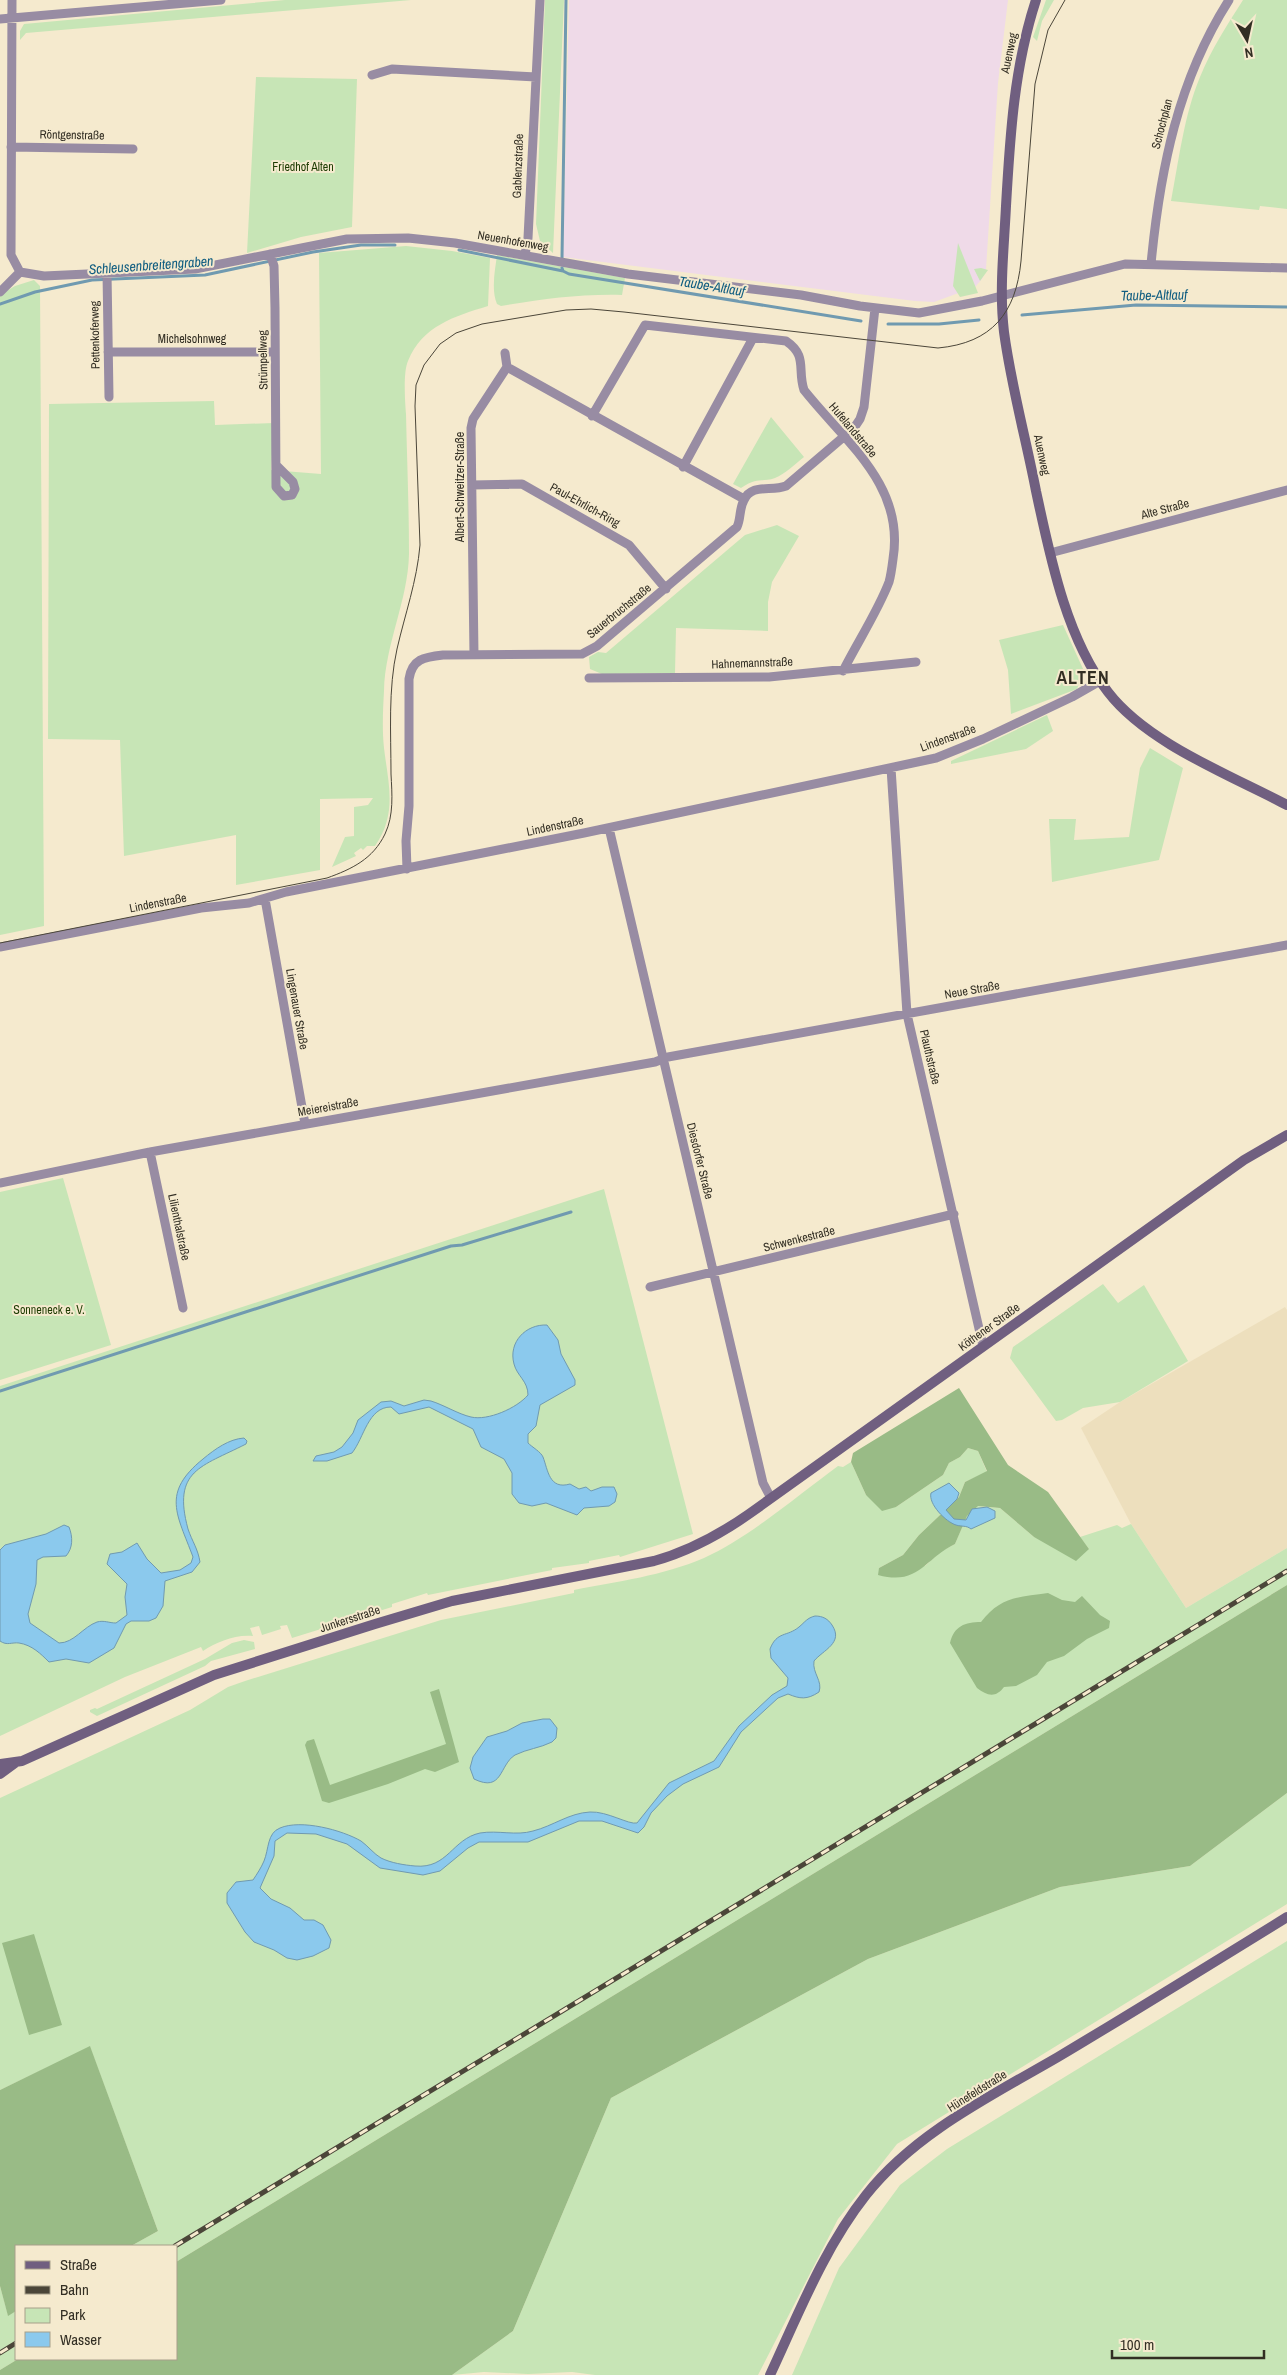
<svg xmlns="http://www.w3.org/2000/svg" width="1287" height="2375" viewBox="0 0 1287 2375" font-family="'Archivo Narrow',sans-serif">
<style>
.built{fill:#eddfbd}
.medical{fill:#efdae8}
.green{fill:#c7e5b6}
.forest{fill:#99bb86}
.water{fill:#8bc9ed;stroke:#709ab0}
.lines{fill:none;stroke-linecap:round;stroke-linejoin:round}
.stream{stroke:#709ab0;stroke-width:3}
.minor{stroke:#988ca3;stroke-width:9}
.secondary{stroke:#705f80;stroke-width:10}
.tram{stroke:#4b4639;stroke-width:1}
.rail-casing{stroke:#4b4639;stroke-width:5}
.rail{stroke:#f5eace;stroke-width:3;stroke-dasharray:9;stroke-linecap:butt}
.labels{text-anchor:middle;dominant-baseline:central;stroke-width:4;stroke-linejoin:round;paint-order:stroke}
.street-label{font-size:12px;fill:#322e23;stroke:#f5eace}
.park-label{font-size:12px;fill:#1d3b02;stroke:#f5eace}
.water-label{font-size:14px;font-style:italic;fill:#105d80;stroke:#f5eace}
.district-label{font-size:18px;font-weight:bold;letter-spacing:1px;fill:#322e23;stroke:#f5eace}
</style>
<rect width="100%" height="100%" fill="#f5eace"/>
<path class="built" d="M 1285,1307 L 1287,1310 L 1287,1548 L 1186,1608 L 1131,1524 L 1081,1428 L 1120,1402 Z"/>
<path class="medical" d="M 569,0 L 1008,0 L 998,83 L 986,269 L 982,279 L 975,287 L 934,302 L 915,301 L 563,257 Z"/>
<path class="green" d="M 285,0 L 411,0 L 26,33 L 20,40 L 20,31 L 24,24 Z
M 545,0 L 564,0 L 553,253 L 540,241 L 536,224 Z
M 1046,0 L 1054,0 L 1042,21 L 1037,41 L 1033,37 Z
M 1243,0 L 1287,0 L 1287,209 L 1260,206 L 1259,210 L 1171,201 C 1179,160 1184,115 1200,77 C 1211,50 1227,25 1243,0 Z
M 256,77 L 357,79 L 352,227 L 301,237 L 247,253 Z
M 958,243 L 978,293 L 960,297 L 953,286 Z
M 406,246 L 452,251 L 490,258 L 488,306 C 455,316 422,326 408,361 C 403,372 405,401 406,414 C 407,460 409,507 409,554 C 408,601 385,644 384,691 C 383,709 382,729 384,748 C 388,783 398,813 375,846 L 367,846 L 363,850 L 361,848 L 354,853 L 356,856 L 332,867 L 345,837 L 354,836 L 354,807 L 368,805 L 373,798 L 320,799 L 320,870 L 236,885 L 236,835 L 124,856 L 120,740 L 48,739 L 49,404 L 214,401 L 215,425 L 274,423 L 271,470 L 321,474 L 319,253 Z
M 497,255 L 625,278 L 622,295 C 578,294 544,299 501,306 L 497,304 C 491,290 495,270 497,255 Z
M 981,268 L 988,270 L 980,281 L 974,269 Z
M 34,280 L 40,286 L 44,926 L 0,935 L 0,295 L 15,286 Z
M 771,417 L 804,457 C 795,464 785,474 775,478 C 761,483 758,476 741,488 L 733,484 Z
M 777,525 L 799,536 L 772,582 L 768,602 L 768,631 L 676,628 L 675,673 L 602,674 L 590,669 L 589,657 L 598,652 L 606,653 L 745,535 Z
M 1063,625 L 1084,671 L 1077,689 L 1011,714 L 1008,670 L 999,640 Z
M 1047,715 L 1053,731 L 1026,749 L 951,764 L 951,761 Z
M 1150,748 L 1183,768 L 1159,860 L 1052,882 L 1049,819 L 1076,819 L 1074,840 L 1129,837 L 1140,768 Z
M 63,1178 L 111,1345 L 0,1380 L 0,1192 Z
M 604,1189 L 693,1534 L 620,1557 L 619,1555 L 589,1561 L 589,1563 L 552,1568 L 552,1570 L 428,1595 L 427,1593 L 392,1604 L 392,1607 L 292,1638 L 287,1625 L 280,1626 L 281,1629 L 262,1635 L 259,1626 L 250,1628 L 253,1636 C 236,1634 216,1642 203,1651 L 201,1647 L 125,1677 L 0,1736 L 0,1386 Z
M 1103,1284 L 1118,1303 L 1144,1285 L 1188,1361 L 1120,1402 L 1083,1408 L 1062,1420 L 1056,1421 L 1010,1358 L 1013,1347 Z
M 968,1448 L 978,1451 L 987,1472 L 965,1482 L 959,1497 L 919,1535 L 903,1555 L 879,1568 L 925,1566 L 941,1551 L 955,1544 L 967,1515 L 977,1506 L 1000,1508 L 1034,1537 L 1089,1549 L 1080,1537 L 1117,1525 L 1122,1528 L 1131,1524 L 1186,1608 L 1287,1548 L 1287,1585 L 176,2262 L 176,2246 L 131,2246 L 158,2231 L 90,2047 L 0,2090 L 0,1798 L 190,1710 L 228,1687 L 245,1681 L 441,1620 L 569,1594 L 574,1593 L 574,1590 C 619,1581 662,1576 704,1558 C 750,1537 797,1496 838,1466 L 843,1467 L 851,1462 L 866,1495 L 896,1507 L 943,1475 L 949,1463 L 960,1457 Z
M 244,1640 L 254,1642 L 255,1649 L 211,1661 L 205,1666 L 97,1716 L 90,1712 L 90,1710 L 95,1708 L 97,1709 L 205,1659 L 232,1643 Z
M 1287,1793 L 1287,1904 L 897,2144 L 838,2219 L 758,2375 L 595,2375 L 572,2372 L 528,2374 L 484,2372 L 452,2375 L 513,2331 L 611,2098 L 868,1959 L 1060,1887 L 1190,1866 Z
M 1287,1941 L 1287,2375 L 792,2375 L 839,2268 L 900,2185 L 947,2149 Z
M 0,2286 L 8,2315 L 16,2311 L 18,2359 L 0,2370 Z"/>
<path class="forest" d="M 959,1388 L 1008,1465 L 1048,1492 L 1089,1549 L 1076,1561 L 1034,1537 L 1000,1508 L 978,1506 L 967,1516 L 955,1544 C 924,1559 919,1586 878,1575 L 879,1568 L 903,1555 L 919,1535 L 959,1497 L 965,1482 L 987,1471 L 978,1451 L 968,1448 L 960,1457 L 949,1463 L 943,1475 L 896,1507 L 882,1511 L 866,1495 L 851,1462 L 853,1453 Z
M 1287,1585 L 1287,1793 L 1190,1866 L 1060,1887 L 868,1959 L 611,2098 L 513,2331 L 452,2375 L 0,2375 L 0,2370 L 18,2359 L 176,2359 L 176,2262 Z
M 1048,1593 L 1062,1600 L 1075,1602 L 1082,1596 L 1100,1615 L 1110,1621 L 1109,1628 L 1087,1639 L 1064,1656 L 1047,1662 L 1037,1675 L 1016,1686 L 1004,1687 C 996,1698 987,1696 977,1688 L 950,1643 C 954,1626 965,1622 981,1622 C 1000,1597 1018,1597 1048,1593 Z
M 439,1689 L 459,1762 L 435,1772 L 425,1769 L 388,1784 L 329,1803 L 322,1801 L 305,1745 L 307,1741 L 314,1739 L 330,1785 L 446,1744 L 430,1692 Z
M 34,1934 L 62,2025 L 29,2035 L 2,1943 Z
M 90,2046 L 158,2231 L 131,2246 L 16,2246 L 16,2311 L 8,2316 L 0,2286 L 0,2090 Z"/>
<path class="water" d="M 547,1325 L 558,1340 L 561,1354 L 575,1380 L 575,1385 L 540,1405 L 536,1426 L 528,1434 L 528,1443 C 532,1447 541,1452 543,1457 C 548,1470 549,1490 570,1484 L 579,1489 L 586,1487 L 591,1491 L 602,1487 L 614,1487 L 617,1494 L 615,1502 L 609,1506 L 584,1508 L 577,1515 L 546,1503 L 532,1506 L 519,1503 L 512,1494 L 512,1473 L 504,1459 L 481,1447 L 473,1429 L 429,1407 L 399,1414 L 391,1407 C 368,1407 364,1438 352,1453 L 327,1461 L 313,1461 L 316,1456 L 334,1452 L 342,1447 L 353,1433 L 358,1420 L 381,1402 L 391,1401 L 404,1406 L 424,1400 L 431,1401 C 444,1405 458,1414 471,1417 C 488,1421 517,1408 528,1395 C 528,1381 517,1376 514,1364 C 508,1342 526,1324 547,1325 Z
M 244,1438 L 247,1441 L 246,1444 C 201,1467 172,1470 188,1529 C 192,1541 198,1549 200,1562 L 192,1572 L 165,1581 L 163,1606 L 156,1618 L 149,1621 L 131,1621 L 126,1624 L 114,1648 L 89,1663 L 66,1659 L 49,1662 C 41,1654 32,1645 19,1643 C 12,1642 7,1646 0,1641 L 0,1550 L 5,1545 L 46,1534 L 64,1525 L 69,1527 C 73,1537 73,1548 66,1556 L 43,1557 L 37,1560 L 36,1584 L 28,1614 L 30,1623 L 59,1643 C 74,1643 83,1627 97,1622 C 104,1620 109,1623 116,1623 L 127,1615 L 125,1597 L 127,1584 L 107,1564 L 110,1554 L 122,1552 L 137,1543 L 147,1559 L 161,1573 L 180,1570 L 191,1563 L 193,1557 C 177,1514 161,1493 203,1459 C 215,1449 229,1439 244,1438 Z
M 949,1483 L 959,1493 L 957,1499 L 946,1510 L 954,1519 L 966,1520 L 972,1509 L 987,1507 L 995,1511 L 995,1518 L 971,1529 C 966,1525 962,1527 956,1525 C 946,1522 928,1504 931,1493 Z
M 815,1616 C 823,1616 828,1619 832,1625 C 844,1643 823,1650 814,1661 C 812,1673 823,1681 819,1692 C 807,1700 800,1699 788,1694 L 778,1698 L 741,1732 L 719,1767 L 683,1784 L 667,1796 L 651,1813 L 644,1827 L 638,1833 L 602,1821 L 579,1821 L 528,1842 L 479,1842 L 468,1848 L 440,1871 L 423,1875 L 380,1868 L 347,1844 L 316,1834 L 287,1833 L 275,1841 L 274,1856 L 260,1888 L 271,1899 L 290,1908 L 304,1920 L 314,1920 L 323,1925 L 331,1940 L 329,1948 L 313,1956 L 297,1960 L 287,1958 L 274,1950 L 254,1942 L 245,1932 L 227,1903 L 227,1893 L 236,1882 L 253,1880 C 257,1874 261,1868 264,1861 C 269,1849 267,1833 280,1828 C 301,1819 342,1830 361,1841 C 368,1846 374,1854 381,1858 C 391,1863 404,1865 415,1866 C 448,1869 452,1839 480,1833 C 498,1830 516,1836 533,1831 C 553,1826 569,1813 590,1812 C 607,1811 629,1825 637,1823 L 669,1783 L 714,1761 L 739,1726 L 772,1695 L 787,1686 L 788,1678 L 771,1658 L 770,1649 C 777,1631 787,1637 799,1627 C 805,1622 807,1618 815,1616 Z
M 543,1719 L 550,1719 L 557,1728 L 556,1738 L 552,1742 C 540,1748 527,1749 515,1755 C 499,1765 503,1793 474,1779 L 470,1768 L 473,1757 L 487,1737 L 507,1731 L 522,1723 Z"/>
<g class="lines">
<path class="stream" d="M 459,250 L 563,271
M 562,258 L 566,0
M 562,268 L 563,271 L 569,274 L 861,321
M 0,304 L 35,292 L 92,280 L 205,275 L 313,252 L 361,245 L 395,245
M 1022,315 L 1136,305 L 1287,307
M 888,324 L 939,324 L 979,320
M 0,1391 L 451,1246 L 462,1245 L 571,1212"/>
<path class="minor" d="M 12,0 L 11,255 L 20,272
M 0,19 L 221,0
M 372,75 L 392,69 L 536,77
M 11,147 L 133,149
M 270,254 L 274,266 L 275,308 L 276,487 L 284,496 L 292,495 L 295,489 L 293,482 L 277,466
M 525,255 L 528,238 L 540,0
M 1151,264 C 1160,170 1178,80 1229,0
M 20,272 L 44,276 L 195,269 L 347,239 L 408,238 L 455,243 L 628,274 L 801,295 L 860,306 L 919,313 L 982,301 L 1125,264 L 1287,268
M 107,273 L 109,397
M 0,292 L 20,272
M 108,352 L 275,352
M 505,353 L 507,367
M 507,367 L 744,499
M 592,416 L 645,325 L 786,341 C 808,356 797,369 804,390 C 846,443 905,485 893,559 C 892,567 891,575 889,582 C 878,611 857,643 843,671
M 683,467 L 753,338
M 472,485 L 522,484 L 629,545 L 666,589
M 1050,553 L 1287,490
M 474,655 L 471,428 L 473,419 L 507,367
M 589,678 L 769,677 L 916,662
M 891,768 L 907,1014 L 983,1346
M 609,828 C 659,1047 713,1264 763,1483 L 771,1498
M 407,869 L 406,841 L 409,806 L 409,679 C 412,659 424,657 443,655 L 582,654 L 597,646 L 737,527 C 741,519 739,509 744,500 C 752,483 771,492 786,486 L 854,428 L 860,419 L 864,407 L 875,308
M 265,899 L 305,1124
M 0,947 L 201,908 L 249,903 L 286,892 L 584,833 L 936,758 L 983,739 L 1072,697 L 1100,681
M 150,1152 L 183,1308
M 0,1183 L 150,1152 L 655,1062 L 668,1057 L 1287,945
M 650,1287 L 954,1214"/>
<path class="secondary" d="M 1036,0 C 1014,67 1010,136 1006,206 C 1004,248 999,290 1004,332 C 1011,385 1026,439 1036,491 C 1050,556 1066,638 1108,692 C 1147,743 1230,775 1287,805
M 0,1764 L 22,1761 L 214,1675 L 375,1624 L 452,1601 L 654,1561 C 690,1551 719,1535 749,1514 L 1244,1160 L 1287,1135
M 0,1774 L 15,1763
M 770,2375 C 798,2315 824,2248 866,2195 C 915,2133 991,2096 1058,2057 C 1135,2011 1211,1964 1287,1917"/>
<path class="tram" d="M 0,943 L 327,878 C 352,869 373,859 385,834 C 394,815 392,794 391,774 C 391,733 388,689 397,649 C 405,614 417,581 420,545 L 415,406 L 416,385 L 424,365 L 440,344 L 456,333 L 482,324 L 566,310 L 591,309 L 624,312 L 938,348 C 992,343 1016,313 1021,261 L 1035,84 L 1048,30 L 1065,0"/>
<defs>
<path id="rail" d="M 175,2246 L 1287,1571
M 0,2353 L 16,2343"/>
</defs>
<use href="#rail" class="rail-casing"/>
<use href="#rail" class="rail"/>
</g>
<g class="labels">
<g class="street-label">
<text transform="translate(1009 53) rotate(-78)">Auenweg</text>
<text transform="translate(1162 124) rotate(-75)">Schochplan</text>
<text transform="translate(72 135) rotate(1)">Röntgenstraße</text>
<text transform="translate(518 166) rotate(-88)">Gablenzstraße</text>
<text transform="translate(513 241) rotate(10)">Neuenhofenweg</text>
<text transform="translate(95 335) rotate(-91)">Pettenkoferweg</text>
<text x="192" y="339">Michelsohnweg</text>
<text transform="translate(263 360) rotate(-91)">Strümpellweg</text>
<text transform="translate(853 430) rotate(50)">Hufelandstraße</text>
<text transform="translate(1042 455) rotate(78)">Auenweg</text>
<text transform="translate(460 487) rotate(-90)">Albert-Schweitzer-Straße</text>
<text transform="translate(585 505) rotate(29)">Paul-Ehrlich-Ring</text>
<text transform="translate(1165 509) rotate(-15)">Alte Straße</text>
<text transform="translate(619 611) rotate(-39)">Sauerbruchstraße</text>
<text transform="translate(752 663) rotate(-2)">Hahnemannstraße</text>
<text transform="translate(948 738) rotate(-20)">Lindenstraße</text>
<text transform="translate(555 826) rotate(-12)">Lindenstraße</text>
<text transform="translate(158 903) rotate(-11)">Lindenstraße</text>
<text transform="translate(972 990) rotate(-10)">Neue Straße</text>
<text transform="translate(297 1009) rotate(80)">Lingenauer Straße</text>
<text transform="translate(930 1057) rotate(77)">Plauthstraße</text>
<text transform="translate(328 1107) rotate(-10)">Meiereistraße</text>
<text transform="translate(700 1161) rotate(76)">Diesdorfer Straße</text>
<text transform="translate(179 1227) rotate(78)">Lilienthalstraße</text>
<text transform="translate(799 1239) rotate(-14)">Schwenkestraße</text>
<text transform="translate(989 1327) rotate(-36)">Köthener Straße</text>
<text transform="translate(350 1619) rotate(-18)">Junkersstraße</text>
<text transform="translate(977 2091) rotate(-32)">Hünefeldstraße</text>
</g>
<g class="park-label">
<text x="303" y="167">Friedhof Alten</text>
<text x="49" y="1310">Sonneneck e. V.</text>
</g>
<g class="water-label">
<text transform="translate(151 265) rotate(-4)">Schleusenbreitengraben</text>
<text transform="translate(712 286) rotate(9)">Taube-Altlauf</text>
<text transform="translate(1154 295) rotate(-1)">Taube-Altlauf</text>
</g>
<g class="district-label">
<text x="1083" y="677">ALTEN</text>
</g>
</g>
<rect x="15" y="2245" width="162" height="115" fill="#f5eace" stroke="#a79f8a"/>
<rect x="25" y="2261" width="25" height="8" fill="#705f80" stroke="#a79f8a"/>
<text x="60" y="2270" font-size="15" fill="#322e23">Straße</text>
<rect x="25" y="2286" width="25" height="8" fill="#4b4639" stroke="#a79f8a"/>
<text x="60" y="2295" font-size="15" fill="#322e23">Bahn</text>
<rect x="25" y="2308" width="25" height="15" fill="#c7e5b6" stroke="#a79f8a"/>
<text x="60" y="2320" font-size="15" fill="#322e23">Park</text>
<rect x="25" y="2332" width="25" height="15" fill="#8bc9ed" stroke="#a79f8a"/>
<text x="60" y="2345" font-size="15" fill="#322e23">Wasser</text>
<g transform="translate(1247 40) rotate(171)" stroke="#f5eace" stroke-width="4" paint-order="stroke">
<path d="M0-4L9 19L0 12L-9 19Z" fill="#322e23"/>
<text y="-8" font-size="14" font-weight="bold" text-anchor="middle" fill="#322e23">N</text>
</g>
<path d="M1112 2350v8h152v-8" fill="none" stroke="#322e23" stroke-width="2.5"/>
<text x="1120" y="2350" font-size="15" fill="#322e23" stroke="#f5eace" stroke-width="4" paint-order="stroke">100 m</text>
</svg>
